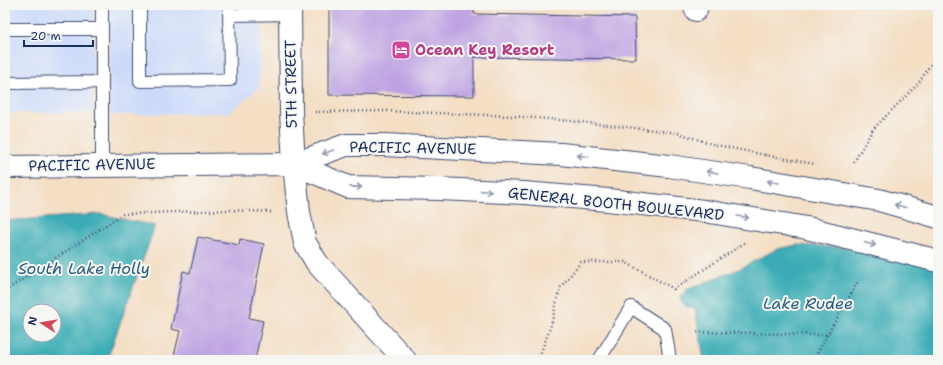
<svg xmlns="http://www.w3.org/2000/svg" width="943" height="365" viewBox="0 0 943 365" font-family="'Shantell Sans',sans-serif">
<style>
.built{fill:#cddbfa}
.water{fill:#3bacb5;stroke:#2b6e8a;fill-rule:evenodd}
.building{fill:#bda2e2}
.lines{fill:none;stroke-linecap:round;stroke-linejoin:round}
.service-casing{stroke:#3c496d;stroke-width:14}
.minor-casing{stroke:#3c496d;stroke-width:24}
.tertiary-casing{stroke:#3c496d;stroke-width:24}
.secondary-casing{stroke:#3c496d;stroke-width:24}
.trunk-casing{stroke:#3c496d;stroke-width:24}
.path{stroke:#3c496d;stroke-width:2.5;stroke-dasharray:1 3;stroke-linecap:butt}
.service{stroke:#fff;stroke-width:12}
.minor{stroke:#fff;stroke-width:22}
.tertiary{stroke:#fff;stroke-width:22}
.secondary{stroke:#fff;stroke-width:22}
.trunk{stroke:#fff;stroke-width:22}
.trunk-bridge-casing{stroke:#3c496d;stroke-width:24;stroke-linecap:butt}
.path-bridge{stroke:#3c496d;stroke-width:2.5;stroke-dasharray:1 3;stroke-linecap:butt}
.trunk-bridge{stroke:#fff;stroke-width:22}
.oneway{stroke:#8d97ae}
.labels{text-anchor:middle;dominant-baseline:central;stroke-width:4;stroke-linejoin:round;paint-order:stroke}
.hotel-label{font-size:15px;font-weight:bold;fill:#b23c85;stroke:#f6f6f2;text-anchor:start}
.street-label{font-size:15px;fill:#1b2f5e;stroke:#f6f6f2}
.water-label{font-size:16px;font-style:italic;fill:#265b7c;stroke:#f6f6f2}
</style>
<rect width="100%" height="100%" fill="#f6f6f2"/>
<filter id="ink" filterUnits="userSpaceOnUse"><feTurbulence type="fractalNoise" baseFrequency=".025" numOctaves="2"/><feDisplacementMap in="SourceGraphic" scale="8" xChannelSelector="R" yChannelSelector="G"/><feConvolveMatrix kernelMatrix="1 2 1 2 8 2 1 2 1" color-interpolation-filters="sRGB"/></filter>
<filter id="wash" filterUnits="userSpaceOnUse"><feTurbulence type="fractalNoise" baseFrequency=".012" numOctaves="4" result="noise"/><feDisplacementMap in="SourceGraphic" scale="16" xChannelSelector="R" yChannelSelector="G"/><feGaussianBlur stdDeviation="0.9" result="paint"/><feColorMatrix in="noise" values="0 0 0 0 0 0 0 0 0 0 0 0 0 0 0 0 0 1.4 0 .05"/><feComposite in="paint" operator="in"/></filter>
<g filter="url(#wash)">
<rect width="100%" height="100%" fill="#f4dec4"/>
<path class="built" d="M 5,5 L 94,5 L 93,113 L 5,113 Z
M 109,5 L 263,5 L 259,88 L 228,113 L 110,115 Z"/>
<path class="water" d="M 101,214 L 155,226 L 107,360 L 5,360 L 5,221 ZM 30,311 L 54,311 L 54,335 L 30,335 Z
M 797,245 L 840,247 L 938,261 L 938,360 L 704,360 L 695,308 L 690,308 L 682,304 L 680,297 L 686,290 L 739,269 L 777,249 Z"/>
<g id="blocks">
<path class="building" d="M 329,5 L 474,5 L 474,14 L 635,17 L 636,59 L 474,57 L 474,96 L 329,95 Z
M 198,237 L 239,245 L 240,239 L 264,244 L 249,318 L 263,321 L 255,360 L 173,360 L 180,331 L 171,329 L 183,271 L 190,273 Z"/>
</g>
</g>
<g filter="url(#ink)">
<use href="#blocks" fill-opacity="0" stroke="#3c496d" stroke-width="1"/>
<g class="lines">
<defs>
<path id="service" d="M 102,5 L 102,165
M 140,5 L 140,81 L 230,80 L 229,5
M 229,15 L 290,14
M 5,29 L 102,29
M 5,83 L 102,82
M 599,360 L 631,307 L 665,329 L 670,360"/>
<path id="minor" d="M 694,5 L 696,10"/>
<path id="tertiary" d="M 294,164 L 299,212 L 305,243 L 317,263 L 405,360"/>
<path id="secondary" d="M 290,5 L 291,112 L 294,164"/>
<path id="trunk" d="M 294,164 L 348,187 L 439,189 L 524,193 L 608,200 L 704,211
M 5,167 L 294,164 L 346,145 L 384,145 L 561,154 L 669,166 L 750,178"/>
</defs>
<use href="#service" class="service-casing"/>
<use href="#minor" class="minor-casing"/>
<use href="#tertiary" class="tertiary-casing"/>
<use href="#secondary" class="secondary-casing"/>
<use href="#trunk" class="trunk-casing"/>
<path class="path" d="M 315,112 L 385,111 L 512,116 L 571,121 L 654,130 L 678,133 L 712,144 L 765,155
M 854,162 L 873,129 L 918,84 L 938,53
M 5,291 L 123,214 L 229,210 L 272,212
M 697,332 L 828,335
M 538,360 L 551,325 L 560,288 L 581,262 L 625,262 L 674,289 L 746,242
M 813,360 L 859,280"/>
<use href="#service" class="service"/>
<use href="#minor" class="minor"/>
<use href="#tertiary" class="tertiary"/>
<use href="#secondary" class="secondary"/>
<use href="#trunk" class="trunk"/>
<defs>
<path id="trunk-bridge" d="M 750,178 L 879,200 L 938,217
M 704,211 L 807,228 L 938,261"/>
</defs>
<use href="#trunk-bridge" class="trunk-bridge-casing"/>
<path class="path-bridge" d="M 765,155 L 815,164"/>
<use href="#trunk-bridge" class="trunk-bridge"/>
</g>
<defs><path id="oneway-shaft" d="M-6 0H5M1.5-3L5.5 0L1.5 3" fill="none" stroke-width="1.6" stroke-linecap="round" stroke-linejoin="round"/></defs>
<g class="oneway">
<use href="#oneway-shaft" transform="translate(328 152) rotate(160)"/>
<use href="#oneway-shaft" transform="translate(583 156) rotate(-174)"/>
<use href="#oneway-shaft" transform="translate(712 172) rotate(-171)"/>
<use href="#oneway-shaft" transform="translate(773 182) rotate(-171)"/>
<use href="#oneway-shaft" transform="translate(356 187) rotate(1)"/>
<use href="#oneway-shaft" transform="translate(486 191) rotate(3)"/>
<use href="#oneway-shaft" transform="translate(900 206) rotate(-165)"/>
<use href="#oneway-shaft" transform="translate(743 217) rotate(9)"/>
<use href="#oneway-shaft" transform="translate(870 244) rotate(14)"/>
</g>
</g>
<defs>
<symbol id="hotel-square" viewBox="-11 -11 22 22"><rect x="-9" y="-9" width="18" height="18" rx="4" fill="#d1479c" stroke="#f6f6f2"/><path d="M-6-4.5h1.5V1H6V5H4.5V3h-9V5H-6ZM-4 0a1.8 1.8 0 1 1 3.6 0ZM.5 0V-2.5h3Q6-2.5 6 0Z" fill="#fff"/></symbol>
</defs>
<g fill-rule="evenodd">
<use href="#hotel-square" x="390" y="39" width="22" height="22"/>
</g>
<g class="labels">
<g class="hotel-label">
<text x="415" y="50">Ocean Key Resort</text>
</g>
<g class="street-label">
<text transform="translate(291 84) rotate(-91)">5TH STREET</text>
<text transform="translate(413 148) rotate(1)">PACIFIC AVENUE</text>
<text transform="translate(92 165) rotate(-1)">PACIFIC AVENUE</text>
<text transform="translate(616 204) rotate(6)">GENERAL BOOTH BOULEVARD</text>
</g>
<g class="water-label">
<text x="84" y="268">South Lake Holly</text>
<text x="808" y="303">Lake Rudee</text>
</g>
</g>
<rect width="943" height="365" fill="none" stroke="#f6f6f2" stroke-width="20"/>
<g transform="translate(42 323) rotate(282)"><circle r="19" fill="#f6f6f2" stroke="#9ea6b7"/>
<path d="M0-3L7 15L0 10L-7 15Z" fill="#d1495b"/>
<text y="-6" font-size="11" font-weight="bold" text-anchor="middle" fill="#1b2f5e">N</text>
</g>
<path d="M24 40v6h69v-6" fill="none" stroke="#1b2f5e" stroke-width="2"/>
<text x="30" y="40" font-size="12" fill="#1b2f5e" stroke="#f6f6f2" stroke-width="3" paint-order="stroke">20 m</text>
</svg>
